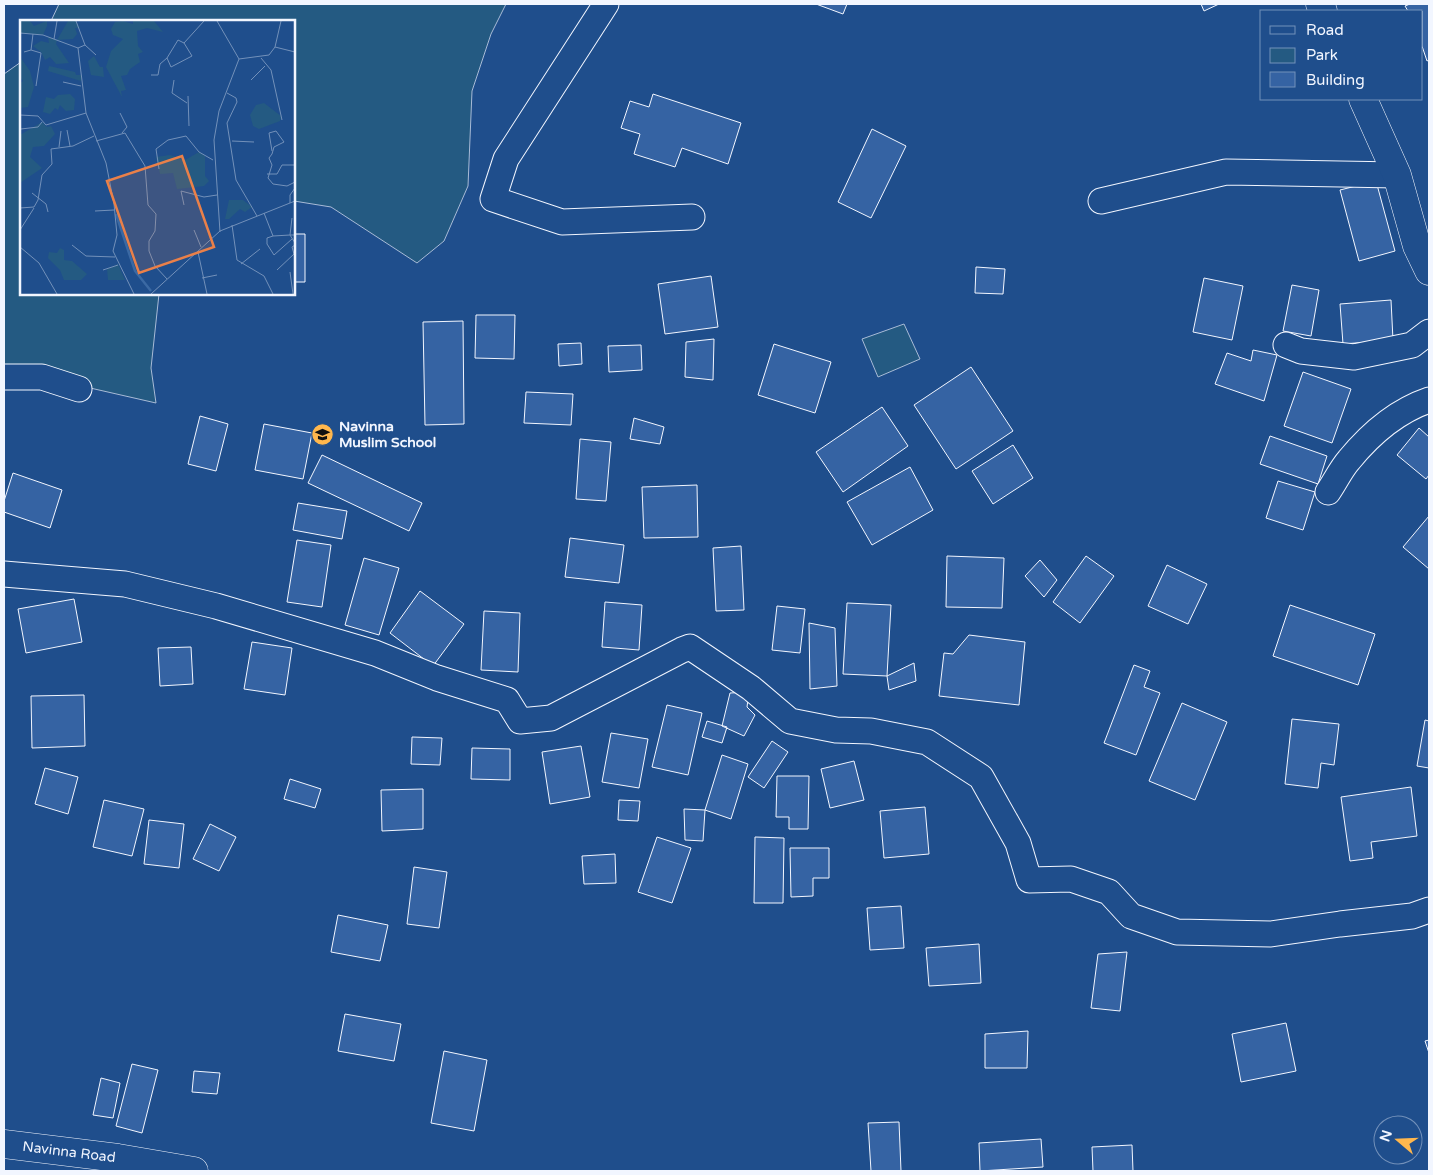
<svg xmlns="http://www.w3.org/2000/svg" width="1433" height="1175" viewBox="0 0 1433 1175" font-family="'Varela Round',sans-serif">
<style>
.green{fill:#245a82;stroke:#a8bbd7}
.building{fill:#3563a3;stroke:#f2f6ff}
.lines{fill:none;stroke-linecap:round;stroke-linejoin:round}
.minor-casing{stroke:#f2f6ff;stroke-width:27}
.tertiary-casing{stroke:#f2f6ff;stroke-width:29}
.primary-casing{stroke:#f2f6ff;stroke-width:29}
.minor{stroke:#1f4e8c;stroke-width:25}
.tertiary{stroke:#1f4e8c;stroke-width:28}
.primary{stroke:#1f4e8c;stroke-width:28}
.labels{text-anchor:middle;dominant-baseline:central;stroke-width:4;stroke-linejoin:round;paint-order:stroke}
.poi-label{font-size:14px;font-weight:bold;fill:#f2f6ff;stroke:#1f4e8c;text-anchor:start}
.street-label{font-size:14px;fill:#f2f6ff;stroke:#1f4e8c}
.inset-river{fill:none;stroke:#3b69a3;stroke-width:2.5}
.inset-road{fill:none;stroke:#7391ba;stroke-width:1}
.view{fill:#ea8049;fill-opacity:0.15;stroke:#ea8049;stroke-width:2.5}
.inset-edge{fill:none;stroke:#f2f6ff;stroke-width:2.5}
</style>
<rect width="100%" height="100%" fill="#1f4e8c"/>
<path class="green" d="M 59,4 L 506,4 L 491,34 L 472,91 L 468,186 L 444,241 L 417,263 L 331,207 L 294,201 L 294,21 L 51,21 Z
M 21,62 L 21,294 L 159,294 L 151,368 L 156,403 L 42,377 L 4,377 L 4,74 Z
M 904,324 L 920,359 L 878,377 L 862,339 Z"/>
<path class="building" d="M 816,4 L 847,4 L 843,14 Z
M 1201,4 L 1219,4 L 1204,11 Z
M 1410,4 L 1429,4 L 1429,60 L 1427,61 L 1422,46 L 1422,11 L 1408,11 L 1405,6 Z
M 653,94 L 741,123 L 728,164 L 682,148 L 675,167 L 634,154 L 640,134 L 621,128 L 630,101 L 649,107 Z
M 872,129 L 906,146 L 871,218 L 838,202 Z
M 1376,181 L 1395,251 L 1359,261 L 1340,190 Z
M 294,234 L 305,234 L 305,282 L 294,282 Z
M 976,267 L 1005,269 L 1003,294 L 975,293 Z
M 711,276 L 718,327 L 665,334 L 658,284 Z
M 1204,278 L 1243,286 L 1232,340 L 1193,332 Z
M 1292,285 L 1319,290 L 1311,336 L 1283,331 Z
M 1391,300 L 1393,340 L 1343,344 L 1340,304 Z
M 476,315 L 515,315 L 514,359 L 475,358 Z
M 463,321 L 464,424 L 425,425 L 423,322 Z
M 714,339 L 713,380 L 685,377 L 686,342 Z
M 581,343 L 582,364 L 559,366 L 558,344 Z
M 774,344 L 831,362 L 815,413 L 758,395 Z
M 641,345 L 642,370 L 609,372 L 608,346 Z
M 1253,350 L 1277,355 L 1264,401 L 1215,384 L 1227,353 L 1251,361 Z
M 971,367 L 1013,431 L 956,469 L 914,405 Z
M 1303,372 L 1351,389 L 1332,443 L 1284,426 Z
M 526,392 L 573,394 L 571,425 L 524,423 Z
M 882,407 L 908,446 L 843,492 L 816,452 Z
M 200,416 L 228,424 L 216,471 L 188,464 Z
M 634,418 L 664,427 L 660,444 L 630,439 Z
M 264,424 L 312,433 L 303,479 L 255,470 Z
M 1419,428 L 1429,437 L 1429,475 L 1426,479 L 1397,455 Z
M 1270,436 L 1327,456 L 1318,484 L 1260,464 Z
M 580,439 L 611,442 L 606,501 L 576,499 Z
M 1013,445 L 1033,478 L 993,504 L 972,471 Z
M 322,455 L 422,503 L 409,531 L 308,483 Z
M 910,467 L 933,510 L 872,545 L 847,502 Z
M 13,473 L 62,490 L 50,528 L 4,512 L 4,501 Z
M 1278,481 L 1315,492 L 1303,530 L 1266,518 Z
M 697,485 L 698,537 L 644,538 L 642,487 Z
M 298,503 L 347,511 L 342,539 L 293,530 Z
M 1429,516 L 1429,569 L 1403,547 Z
M 570,538 L 624,545 L 619,583 L 565,577 Z
M 297,540 L 331,545 L 322,607 L 287,602 Z
M 741,546 L 744,610 L 716,611 L 713,548 Z
M 947,556 L 1004,558 L 1002,608 L 946,607 Z
M 1086,556 L 1114,576 L 1080,623 L 1053,602 Z
M 364,558 L 399,568 L 379,635 L 345,625 Z
M 1040,560 L 1057,580 L 1044,597 L 1025,576 Z
M 1167,565 L 1207,584 L 1188,624 L 1148,606 Z
M 420,591 L 464,624 L 433,666 L 390,633 Z
M 74,599 L 82,642 L 26,653 L 18,609 Z
M 605,602 L 642,605 L 639,650 L 602,647 Z
M 847,603 L 891,605 L 887,676 L 843,674 Z
M 1290,605 L 1375,634 L 1358,685 L 1273,656 Z
M 777,606 L 805,609 L 800,653 L 772,650 Z
M 484,611 L 520,613 L 518,672 L 481,670 Z
M 809,623 L 835,628 L 837,686 L 810,689 Z
M 969,635 L 1025,642 L 1019,705 L 939,696 L 944,653 L 953,654 Z
M 252,642 L 292,648 L 285,695 L 244,689 Z
M 191,647 L 193,684 L 160,686 L 158,648 Z
M 914,663 L 916,681 L 889,690 L 887,676 Z
M 1134,665 L 1150,671 L 1144,687 L 1160,693 L 1136,755 L 1104,743 Z
M 749,692 L 747,707 L 755,715 L 744,736 L 722,726 L 730,693 Z
M 84,695 L 85,746 L 32,748 L 31,696 Z
M 1182,703 L 1227,722 L 1195,800 L 1149,781 Z
M 667,705 L 702,713 L 688,775 L 652,767 Z
M 1292,719 L 1339,724 L 1334,765 L 1321,763 L 1318,788 L 1285,784 Z
M 1425,720 L 1429,721 L 1429,768 L 1417,766 Z
M 707,721 L 727,727 L 722,743 L 702,737 Z
M 611,733 L 648,739 L 639,788 L 602,782 Z
M 412,737 L 442,738 L 440,765 L 411,764 Z
M 772,741 L 788,752 L 764,788 L 748,777 Z
M 581,746 L 590,797 L 550,804 L 542,752 Z
M 472,748 L 510,749 L 510,780 L 471,779 Z
M 722,755 L 748,764 L 731,819 L 705,810 Z
M 854,761 L 864,800 L 830,808 L 821,769 Z
M 45,768 L 78,777 L 68,814 L 35,804 Z
M 777,776 L 809,776 L 808,829 L 789,829 L 789,817 L 776,817 Z
M 290,779 L 321,789 L 315,808 L 284,799 Z
M 1411,787 L 1417,836 L 1371,842 L 1373,858 L 1350,861 L 1341,797 Z
M 423,789 L 423,829 L 382,831 L 381,790 Z
M 104,800 L 144,809 L 132,856 L 93,847 Z
M 619,800 L 640,801 L 638,821 L 618,820 Z
M 925,807 L 929,854 L 884,858 L 880,811 Z
M 684,809 L 705,810 L 703,841 L 685,840 Z
M 149,820 L 184,824 L 179,868 L 144,864 Z
M 210,824 L 236,837 L 219,871 L 193,859 Z
M 657,837 L 691,848 L 672,903 L 638,892 Z
M 755,837 L 784,838 L 783,903 L 754,903 Z
M 790,848 L 829,848 L 829,878 L 813,878 L 813,896 L 791,897 Z
M 615,854 L 616,883 L 584,884 L 582,856 Z
M 414,867 L 447,872 L 439,928 L 407,924 Z
M 901,906 L 904,948 L 870,950 L 867,908 Z
M 338,915 L 388,925 L 380,961 L 331,952 Z
M 979,944 L 981,983 L 929,986 L 926,948 Z
M 1127,952 L 1120,1011 L 1091,1008 L 1098,954 Z
M 345,1014 L 401,1024 L 394,1061 L 338,1051 Z
M 1286,1023 L 1296,1071 L 1241,1082 L 1232,1034 Z
M 1028,1031 L 1027,1068 L 985,1068 L 985,1034 Z
M 1429,1040 L 1429,1053 L 1425,1041 Z
M 444,1051 L 487,1060 L 474,1131 L 431,1123 Z
M 132,1064 L 158,1070 L 142,1133 L 116,1126 Z
M 194,1071 L 220,1073 L 217,1094 L 192,1092 Z
M 101,1078 L 120,1083 L 113,1118 L 93,1115 Z
M 899,1122 L 901,1171 L 871,1171 L 868,1123 Z
M 1041,1139 L 1043,1167 L 980,1171 L 979,1143 Z
M 1132,1145 L 1133,1171 L 1093,1171 L 1092,1147 Z"/>
<g class="lines">
<defs>
<path id="minor" d="M 606,4 L 506,159 L 493,199 L 562,222 L 692,217
M 1101,201 L 1226,172 L 1397,175
M 1286,345 L 1301,351 L 1354,357 L 1412,345 L 1429,332
M 4,377 L 42,377 L 79,389
M 1328,492 C 1335,482 1341,469 1349,460 C 1371,433 1397,411 1429,400
M 4,574 L 125,584 L 216,606 L 375,653 L 437,678 L 507,700 L 520,721 L 551,718 L 682,650 L 690,647 L 751,688 L 790,721 L 836,730 L 871,731 L 927,742 L 981,777 L 1018,843 L 1029,880 L 1071,879 L 1109,892 L 1131,916 L 1177,932 L 1271,934 L 1340,924 L 1412,916 L 1429,910"/>
<path id="tertiary" d="M 4,1144 L 118,1158 L 194,1171"/>
<path id="primary" d="M 1320,4 L 1323,11
M 1363,99 L 1397,175 L 1417,246 L 1429,271"/>
</defs>
<use href="#minor" class="minor-casing"/>
<use href="#tertiary" class="tertiary-casing"/>
<use href="#primary" class="primary-casing"/>
<use href="#minor" class="minor"/>
<use href="#tertiary" class="tertiary"/>
<use href="#primary" class="primary"/>
</g>
<defs>
<symbol id="school-disc" viewBox="-11 -11 22 22"><circle r="9.5" fill="#ffb74d" stroke="#1f4e8c"/><path d="M0-5L7-2L0 1L-7-2ZM-4 1L0 2.5L4 1V4Q0 6-4 4Z" fill="#111"/></symbol>
</defs>
<g fill-rule="evenodd">
<use href="#school-disc" x="310" y="422" width="25" height="25"/>
</g>
<g class="labels">
<g class="poi-label">
<text x="339" y="426">Navinna<tspan x="339" dy="16">Muslim School</tspan></text>
</g>
<g class="street-label">
<text transform="translate(69 1152) rotate(7)">Navinna Road</text>
</g>
</g>
<g transform="translate(20 20)">
<rect width="275" height="275" fill="#1f4e8c"/>
<path d="M 0,1 L 10,1 L 14,6 L 27,1 L 27,6 L 23,15 L 0,13 ZM 48,1 L 56,1 L 60,8 L 55,8 L 57,14 L 53,19 L 37,20 L 36,24 L 49,43 L 36,44 L 30,37 L 25,40 L 21,32 L 13,26 L 21,21 L 29,23 L 28,17 L 37,20 ZM 103,1 L 113,4 L 113,1 L 134,1 L 143,12 L 127,8 L 117,11 L 118,26 L 123,32 L 118,34 L 120,42 L 110,49 L 107,55 L 101,56 L 106,70 L 101,71 L 102,77 L 86,47 L 91,31 L 103,19 L 93,15 L 91,9 L 95,2 ZM 74,36 L 80,47 L 83,47 L 84,57 L 71,55 L 68,41 ZM 0,37 L 10,51 L 14,67 L 8,87 L 0,88 L 0,63 L 3,61 L 0,57 ZM 29,46 L 55,52 L 56,55 L 62,55 L 61,61 L 28,51 ZM 50,74 L 55,79 L 54,90 L 46,91 L 40,85 L 38,90 L 35,88 L 30,94 L 23,92 L 26,77 L 34,79 L 38,75 ZM 244,83 L 261,96 L 260,101 L 239,109 L 233,106 L 230,95 L 236,85 ZM 22,102 L 27,107 L 31,106 L 35,114 L 24,126 L 13,127 L 10,137 L 22,148 L 0,163 L 0,115 ZM 179,132 L 185,136 L 185,156 L 189,161 L 184,166 L 157,169 L 153,153 L 140,154 L 136,137 L 150,135 L 165,140 ZM 209,180 L 223,180 L 232,187 L 225,192 L 220,189 L 209,199 L 205,199 ZM 40,228 L 44,230 L 44,240 L 52,241 L 67,254 L 61,260 L 44,260 L 40,250 L 28,238 L 29,232 L 37,233 ZM 98,244 L 105,260 L 88,260 L 87,249 Z" fill="#245a82"/>
<path class="inset-river" d="M 96,194 L 115,251 L 131,271"/>
<path class="inset-road" d="M 56,1 L 65,25 L 76,35M 197,1 L 219,39 L 199,91 L 194,120 L 200,212M 0,13 L 23,15 L 58,28 L 65,25M 34,19 L 37,1M 158,20 L 164,23 L 172,36 L 151,47 L 147,38 ZM 164,23 L 184,1M 255,27 L 275,32M 58,28 L 66,93 L 86,143 L 94,184 L 97,215 L 93,231 L 114,274M 11,30 L 21,33 L 16,66M 4,32 L 11,30 L 13,14M 241,38 L 251,50 L 262,100M 219,39 L 249,35 L 255,27 L 261,1M 131,55 L 138,55 L 140,44 L 147,38M 154,60 L 152,73 L 167,83M 231,60 L 245,46M 43,62 L 61,66M 207,73 L 216,78 L 217,82 L 207,103 L 216,160 L 237,196M 168,76 L 169,106M 100,93 L 107,107 L 102,113M 0,95 L 18,96 L 26,105 L 66,93M 1,109 L 18,107 L 22,102M 47,110 L 50,126M 76,121 L 105,113 L 125,146 L 128,185 L 136,194 L 135,211 L 129,221 L 129,231 L 135,246 L 147,259M 212,121 L 234,122M 39,127 L 41,111M 252,131 L 249,113 L 256,111 L 264,122 L 254,127 L 252,134 L 249,138 L 252,145 L 248,158 L 253,164 L 267,166 L 275,162M 139,149 L 136,129 L 148,120 L 166,116 L 179,132 L 193,140M 247,154 L 257,154 L 262,145 L 275,145M 12,173 L 26,184 L 28,192M 270,183 L 270,175 L 275,168M 164,185 L 161,171 L 184,177 L 197,175M 0,188 L 14,187 L 18,180 L 22,155 L 32,144 L 31,129 L 53,126 L 74,116M 75,191 L 94,190M 244,193 L 253,216 L 270,215 L 275,223M 272,198 L 270,215 L 275,215M 212,205 L 217,240 L 244,256 L 253,274M 0,210 L 14,188M 174,210 L 181,227M 253,216 L 247,218 L 247,224 L 254,235 L 272,219M 52,225 L 66,236 L 95,237M 0,227 L 19,243 L 37,274M 178,232 L 187,274M 221,244 L 240,229M 83,250 L 98,245M 257,250 L 274,234 L 272,227 L 275,225M 270,252 L 273,274M 182,258 L 197,255M 131,274 L 200,211 L 275,181"/>
<path class="view" d="M 162,136 L 194,227 L 119,253 L 87,161 Z"/>
<rect width="275" height="275" class="inset-edge"/>
</g>
<rect width="1433" height="1175" fill="none" stroke="#f2f6ff" stroke-width="10"/>
<rect x="1260" y="10" width="162" height="90" fill="#1f4e8c" stroke="#7391ba"/>
<rect x="1270" y="26" width="25" height="8" fill="#1f4e8c" stroke="#7391ba"/>
<text x="1306" y="35" font-size="15" fill="#f2f6ff">Road</text>
<rect x="1270" y="48" width="25" height="15" fill="#245a82" stroke="#7391ba"/>
<text x="1306" y="60" font-size="15" fill="#f2f6ff">Park</text>
<rect x="1270" y="72" width="25" height="15" fill="#3563a3" stroke="#7391ba"/>
<text x="1306" y="85" font-size="15" fill="#f2f6ff">Building</text>
<g transform="translate(1398 1140) rotate(289)"><circle r="24" fill="#1f4e8c" stroke="#7391ba"/>
<path d="M0-4L9 19L0 12L-9 19Z" fill="#ffb74d"/>
<text y="-8" font-size="14" font-weight="bold" text-anchor="middle" fill="#f2f6ff">N</text>
</g>
</svg>
